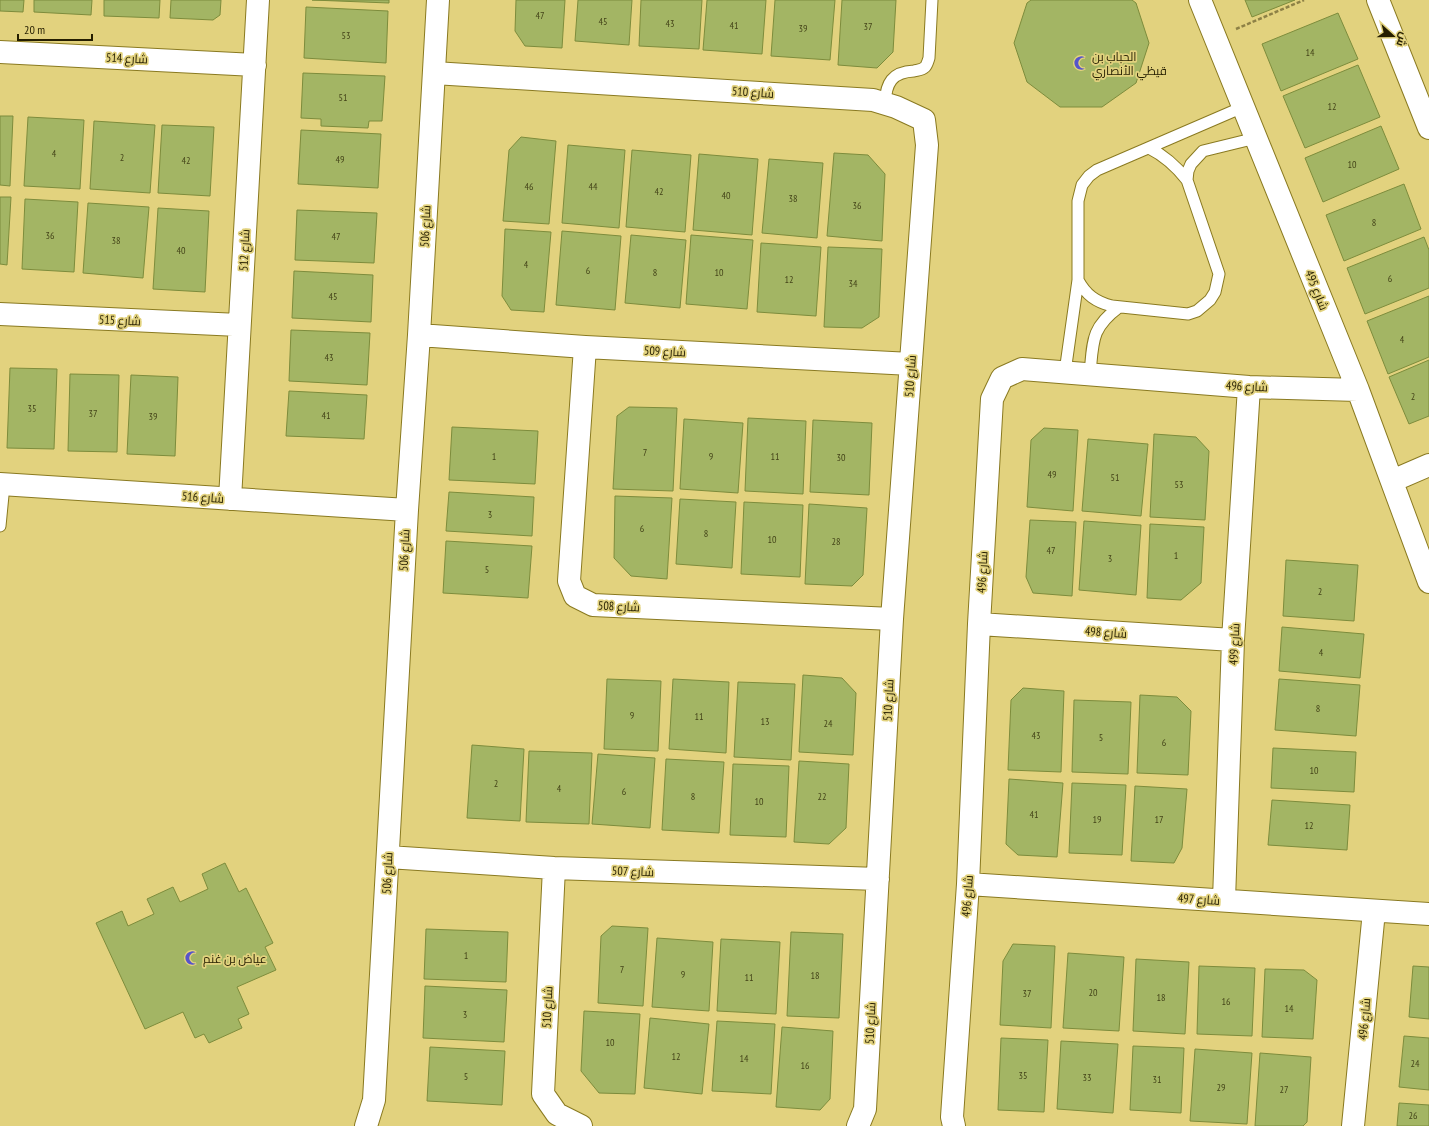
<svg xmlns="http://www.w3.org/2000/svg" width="1429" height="1126" viewBox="0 0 1429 1126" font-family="'PT Sans Narrow',Cairo,sans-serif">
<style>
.building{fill:#a3b564;stroke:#7d8c3c}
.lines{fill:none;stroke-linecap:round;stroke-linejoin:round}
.service-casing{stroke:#8a7a21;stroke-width:13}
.minor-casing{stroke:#8a7a21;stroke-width:24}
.path{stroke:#8d8146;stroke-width:2.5;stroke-dasharray:4 2;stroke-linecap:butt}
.service{stroke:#fff;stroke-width:11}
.minor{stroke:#fff;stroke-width:22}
.labels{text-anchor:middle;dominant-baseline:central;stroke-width:3.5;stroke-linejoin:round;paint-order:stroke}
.number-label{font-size:10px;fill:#444419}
.poi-label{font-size:12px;fill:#251e00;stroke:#e2d27e;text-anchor:start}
.street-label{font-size:12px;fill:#251e00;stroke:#e2d27e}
</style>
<rect width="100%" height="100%" fill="#e2d27e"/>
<path class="building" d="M 0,0 L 24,0 L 23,12 L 0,11 Z
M 34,0 L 92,0 L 91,15 L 34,12 Z
M 104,0 L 160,0 L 159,18 L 104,16 Z
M 171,0 L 221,0 L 220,15 L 213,20 L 170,18 Z
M 312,0 L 389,0 L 389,3 Z
M 516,0 L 565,0 L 562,48 L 525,46 L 515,31 Z
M 578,0 L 632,0 L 629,45 L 575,41 Z
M 641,0 L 702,0 L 699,49 L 639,46 Z
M 707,0 L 766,0 L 762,54 L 703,50 Z
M 775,0 L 835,0 L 830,60 L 771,56 Z
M 842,0 L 896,0 L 893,52 L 877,68 L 838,65 Z
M 1031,0 L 1132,0 L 1136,3 L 1149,43 L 1136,83 L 1102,107 L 1060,107 L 1027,82 L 1014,43 L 1027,3 Z
M 1245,0 L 1295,0 L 1252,17 Z
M 306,7 L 388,11 L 386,63 L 304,58 Z
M 1338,13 L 1358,59 L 1281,91 L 1262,44 Z
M 1358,65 L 1380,117 L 1305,148 L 1283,96 Z
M 303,73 L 385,76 L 382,121 L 369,121 L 368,128 L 321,126 L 321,119 L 301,118 Z
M 0,116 L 13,116 L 10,186 L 0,185 Z
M 28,117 L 84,120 L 80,189 L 24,186 Z
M 94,121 L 155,125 L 150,193 L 90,189 Z
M 162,125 L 214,127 L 210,196 L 158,193 Z
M 1381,126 L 1399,169 L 1323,202 L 1305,158 Z
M 301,130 L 381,134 L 378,188 L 298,184 Z
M 521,137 L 556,141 L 549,224 L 503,221 L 509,150 Z
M 568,145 L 625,150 L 619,228 L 562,223 Z
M 632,150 L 691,155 L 685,232 L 626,227 Z
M 834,153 L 868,155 L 885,174 L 882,241 L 827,236 Z
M 699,154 L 758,159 L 752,235 L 693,230 Z
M 769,159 L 823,163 L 817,238 L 762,233 Z
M 1404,184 L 1421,229 L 1344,261 L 1326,215 Z
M 0,197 L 11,197 L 7,265 L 0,264 Z
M 25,199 L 78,202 L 74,272 L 22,269 Z
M 88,203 L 149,207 L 143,278 L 83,273 Z
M 158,208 L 209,211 L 205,292 L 153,289 Z
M 297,210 L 377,213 L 374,263 L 295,260 Z
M 505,229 L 551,232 L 544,312 L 511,310 L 502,296 Z
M 562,231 L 621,236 L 615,310 L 556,305 Z
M 631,235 L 686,240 L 680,308 L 625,303 Z
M 691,235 L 753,240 L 747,309 L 686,304 Z
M 1424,237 L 1429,250 L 1429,288 L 1365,314 L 1347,268 Z
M 761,243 L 821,247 L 816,316 L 757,312 Z
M 828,247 L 882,249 L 879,317 L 862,328 L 824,327 Z
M 294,271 L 373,275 L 371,322 L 292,318 Z
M 1429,296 L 1429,357 L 1388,374 L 1367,321 Z
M 291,330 L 370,333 L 367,385 L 289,381 Z
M 1429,360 L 1429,416 L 1409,424 L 1389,377 Z
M 10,368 L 57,369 L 54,449 L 7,448 Z
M 70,374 L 119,375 L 117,452 L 68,451 Z
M 131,375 L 178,377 L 175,456 L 127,454 Z
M 289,391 L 367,395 L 364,439 L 286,436 Z
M 629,407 L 677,408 L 673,491 L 613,489 L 617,416 Z
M 748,418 L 806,421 L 803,494 L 745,491 Z
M 684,419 L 743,423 L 738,493 L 680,489 Z
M 813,420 L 872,423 L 869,495 L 810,492 Z
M 452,427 L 538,431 L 535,484 L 449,480 Z
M 1044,428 L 1078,430 L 1073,511 L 1027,507 L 1031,440 Z
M 1154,434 L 1196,437 L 1209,451 L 1205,520 L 1150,517 Z
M 1088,439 L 1148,444 L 1141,516 L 1082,511 Z
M 449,492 L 534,497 L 532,536 L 446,531 Z
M 615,496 L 672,498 L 667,579 L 631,576 L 614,558 Z
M 680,499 L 736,502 L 732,568 L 676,564 Z
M 744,502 L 803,505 L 800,577 L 741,574 Z
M 809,504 L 867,508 L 863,575 L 852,586 L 805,584 Z
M 1030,520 L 1076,522 L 1072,596 L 1033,593 L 1026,577 Z
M 1084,521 L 1141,525 L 1136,595 L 1079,590 Z
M 1150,524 L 1204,527 L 1201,583 L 1181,600 L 1147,598 Z
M 446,541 L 532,546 L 528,598 L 443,593 Z
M 1286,560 L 1358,565 L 1354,621 L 1283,616 Z
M 1282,627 L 1364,634 L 1360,678 L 1279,671 Z
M 803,675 L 842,678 L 856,693 L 853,755 L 799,752 Z
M 607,679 L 661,681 L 658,751 L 604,749 Z
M 673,679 L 729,682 L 726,753 L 669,749 Z
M 1279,679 L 1360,685 L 1356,736 L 1275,730 Z
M 738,682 L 795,684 L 791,760 L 734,757 Z
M 1023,688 L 1064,691 L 1061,772 L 1008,770 L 1011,700 Z
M 1140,695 L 1177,697 L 1191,711 L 1188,775 L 1137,773 Z
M 1074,700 L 1131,702 L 1128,774 L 1072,772 Z
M 472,745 L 524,749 L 520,821 L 467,818 Z
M 1273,748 L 1356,752 L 1354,792 L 1271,788 Z
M 529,751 L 592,753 L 589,824 L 526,822 Z
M 598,754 L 655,758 L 650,828 L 592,824 Z
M 666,759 L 724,762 L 719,833 L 662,830 Z
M 799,761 L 849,764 L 846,828 L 829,844 L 794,842 Z
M 733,764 L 789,766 L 786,837 L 730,835 Z
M 1009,779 L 1063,783 L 1057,857 L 1018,855 L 1006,844 Z
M 1072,783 L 1126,785 L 1122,855 L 1069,853 Z
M 1135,786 L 1187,789 L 1182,848 L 1174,863 L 1131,861 Z
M 1272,800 L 1350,805 L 1347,850 L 1268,845 Z
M 225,863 L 239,892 L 246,888 L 273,943 L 265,947 L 276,970 L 237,987 L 249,1014 L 238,1019 L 242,1028 L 209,1043 L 204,1034 L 195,1038 L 183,1012 L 145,1029 L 96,923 L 122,911 L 128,926 L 154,914 L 147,899 L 173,887 L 180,902 L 208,889 L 202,874 Z
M 612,926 L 648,928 L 643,1006 L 598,1003 L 601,936 Z
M 426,929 L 508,932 L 506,982 L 424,979 Z
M 791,932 L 843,934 L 839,1018 L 787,1016 Z
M 657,938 L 713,942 L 709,1011 L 652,1007 Z
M 721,939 L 780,942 L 776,1014 L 717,1011 Z
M 1013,944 L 1055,946 L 1051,1028 L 1000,1025 L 1003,961 Z
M 1068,953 L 1124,957 L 1119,1031 L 1063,1028 Z
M 1136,959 L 1189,962 L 1185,1034 L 1133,1031 Z
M 1199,966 L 1255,968 L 1252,1036 L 1197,1034 Z
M 1413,966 L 1429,967 L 1429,1019 L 1409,1017 Z
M 1265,969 L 1304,970 L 1317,980 L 1313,1039 L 1262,1037 Z
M 425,986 L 507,990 L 504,1042 L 423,1038 Z
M 584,1011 L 640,1014 L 635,1094 L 599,1093 L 581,1071 Z
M 650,1018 L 709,1024 L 702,1094 L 644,1088 Z
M 717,1021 L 775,1024 L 771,1094 L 712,1091 Z
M 782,1027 L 833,1031 L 830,1099 L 820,1110 L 776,1107 Z
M 1404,1036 L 1429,1038 L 1429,1090 L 1399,1087 Z
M 1001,1038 L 1048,1040 L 1044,1112 L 998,1110 Z
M 1061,1041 L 1118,1044 L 1113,1113 L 1057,1109 Z
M 1133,1046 L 1184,1048 L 1181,1113 L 1130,1110 Z
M 430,1047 L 505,1051 L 502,1105 L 427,1101 Z
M 1195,1049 L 1252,1053 L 1247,1124 L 1190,1121 Z
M 1260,1053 L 1311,1057 L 1307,1122 L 1303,1126 L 1255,1126 Z
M 1399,1103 L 1429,1105 L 1429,1126 L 1397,1126 Z"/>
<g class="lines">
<defs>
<path id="service" d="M 885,103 C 886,83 892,72 914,71 C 918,70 922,70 925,67 C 927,65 928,61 929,58 L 932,0
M 1243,107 L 1097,170 L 1089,176 L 1082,185 L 1078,201 L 1078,280 C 1086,295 1096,302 1112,306 L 1188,314 L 1197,311 L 1210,300 L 1215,292 L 1219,274 L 1187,180 L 1188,171 L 1191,164 L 1203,151 L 1256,138
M 1149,148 C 1165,156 1176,166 1187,180
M 1065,372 L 1078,280
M 1090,374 C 1093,341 1091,328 1119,307
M 0,526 L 4,485"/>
<path id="minor" d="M 1200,0 L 1358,390 L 1429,582
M 1378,0 L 1429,128
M 0,52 L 255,65
M 434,73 L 873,100 L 896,107 L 924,120 L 927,145 L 892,619 L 865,1109 L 858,1126
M 0,314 L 239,325
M 419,335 L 585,347 L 911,364
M 585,347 L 569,581 L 575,596 L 593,605 L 892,619
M 1392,481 L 1429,465
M 0,484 L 407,510
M 230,499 L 258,0
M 979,624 L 1233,640
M 388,857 L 554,868 L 878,879
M 554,868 L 543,1094 L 557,1114 L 581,1126
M 968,884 L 1429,914
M 1224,900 L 1233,640 L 1249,387
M 366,1126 L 374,1100 L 407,510 L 419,335 L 438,0
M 954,1126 L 952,1117 L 968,884 L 979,624 L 992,399 L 1002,378 L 1022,369 L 1249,387 L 1358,390
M 1353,1126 L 1374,911"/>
</defs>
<use href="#service" class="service-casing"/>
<use href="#minor" class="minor-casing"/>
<path class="path" d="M 1236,29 L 1304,0"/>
<use href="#service" class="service"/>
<use href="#minor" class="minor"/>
</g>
<defs>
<symbol id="mosque-bare" viewBox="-9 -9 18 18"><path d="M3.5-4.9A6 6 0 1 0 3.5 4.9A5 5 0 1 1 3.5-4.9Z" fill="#5654cb" stroke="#e2d27e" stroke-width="2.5" paint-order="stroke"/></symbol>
</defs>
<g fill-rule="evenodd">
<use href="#mosque-bare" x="1071" y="53" width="20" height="20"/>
<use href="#mosque-bare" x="182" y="948" width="20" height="20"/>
</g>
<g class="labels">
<g class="number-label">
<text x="540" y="15">47</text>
<text x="603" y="21">45</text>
<text x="670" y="23">43</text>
<text x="734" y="25">41</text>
<text x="868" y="26">37</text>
<text x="803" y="28">39</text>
<text x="346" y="35">53</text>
<text x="1310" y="52">14</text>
<text x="343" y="97">51</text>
<text x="1332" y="106">12</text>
<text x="54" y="153">4</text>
<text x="122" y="157">2</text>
<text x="340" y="159">49</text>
<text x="186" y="160">42</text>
<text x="1352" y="164">10</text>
<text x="529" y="186">46</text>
<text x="593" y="186">44</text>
<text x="659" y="191">42</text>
<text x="726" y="195">40</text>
<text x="793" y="198">38</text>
<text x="857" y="205">36</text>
<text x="1374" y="222">8</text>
<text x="50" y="235">36</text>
<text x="336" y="236">47</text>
<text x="116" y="240">38</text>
<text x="181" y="250">40</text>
<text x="526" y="264">4</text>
<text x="588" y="270">6</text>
<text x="655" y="272">8</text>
<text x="719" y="272">10</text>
<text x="1390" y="278">6</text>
<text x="789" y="279">12</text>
<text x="853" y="283">34</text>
<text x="333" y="296">45</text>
<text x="1402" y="339">4</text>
<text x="329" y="357">43</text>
<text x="1413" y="396">2</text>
<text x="32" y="408">35</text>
<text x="93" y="413">37</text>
<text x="326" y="415">41</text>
<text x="153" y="416">39</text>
<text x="645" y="452">7</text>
<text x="494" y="456">1</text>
<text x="711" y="456">9</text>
<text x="775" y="456">11</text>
<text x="841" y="457">30</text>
<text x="1052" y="474">49</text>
<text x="1115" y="477">51</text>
<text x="1179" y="484">53</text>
<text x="490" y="514">3</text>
<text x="642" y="528">6</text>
<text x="706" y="533">8</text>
<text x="772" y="539">10</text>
<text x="836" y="541">28</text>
<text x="1051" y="550">47</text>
<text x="1176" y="555">1</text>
<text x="1110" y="558">3</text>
<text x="487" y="569">5</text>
<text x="1320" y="591">2</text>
<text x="1321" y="652">4</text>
<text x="1318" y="708">8</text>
<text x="632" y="715">9</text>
<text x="699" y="716">11</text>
<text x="765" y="721">13</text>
<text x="828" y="723">24</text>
<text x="1036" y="735">43</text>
<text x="1101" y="737">5</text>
<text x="1164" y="742">6</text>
<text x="1314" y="770">10</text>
<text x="496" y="783">2</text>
<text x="559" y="788">4</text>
<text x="624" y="791">6</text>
<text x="693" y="796">8</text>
<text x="822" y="796">22</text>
<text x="759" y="801">10</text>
<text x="1034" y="814">41</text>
<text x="1097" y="819">19</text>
<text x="1159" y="819">17</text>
<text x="1309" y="825">12</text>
<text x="466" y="955">1</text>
<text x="622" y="969">7</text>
<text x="683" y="974">9</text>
<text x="815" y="975">18</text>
<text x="749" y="977">11</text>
<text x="1093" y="992">20</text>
<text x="1027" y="993">37</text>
<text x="1161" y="997">18</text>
<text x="1226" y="1001">16</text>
<text x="1289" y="1008">14</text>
<text x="465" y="1014">3</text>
<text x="610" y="1042">10</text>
<text x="676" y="1056">12</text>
<text x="744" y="1058">14</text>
<text x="1415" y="1063">24</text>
<text x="805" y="1065">16</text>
<text x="1023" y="1075">35</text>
<text x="466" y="1076">5</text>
<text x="1087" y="1077">33</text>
<text x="1157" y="1079">31</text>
<text x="1221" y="1087">29</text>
<text x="1284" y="1089">27</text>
<text x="1413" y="1115">26</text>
</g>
<g class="poi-label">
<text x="1092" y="56">الحباب بن<tspan x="1092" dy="14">قيظي الأنصاري</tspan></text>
<text x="203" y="958">عياض بن غنم</text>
</g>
<g class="street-label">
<text transform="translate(127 58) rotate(3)">شارع 514</text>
<text transform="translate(753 92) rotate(4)">شارع 510</text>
<text transform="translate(425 226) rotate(-87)">شارع 506</text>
<text transform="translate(244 250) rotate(-87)">شارع 512</text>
<text transform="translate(1317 290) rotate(68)">شارع 495</text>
<text transform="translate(120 320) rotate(3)">شارع 515</text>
<text transform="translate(665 351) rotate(3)">شارع 509</text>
<text transform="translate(910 376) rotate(-86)">شارع 510</text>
<text transform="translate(1247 386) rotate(3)">شارع 496</text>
<text transform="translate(203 497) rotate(4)">شارع 516</text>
<text transform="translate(404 550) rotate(-87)">شارع 506</text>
<text transform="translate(982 572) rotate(-87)">شارع 496</text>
<text transform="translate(619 606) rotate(3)">شارع 508</text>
<text transform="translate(1106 632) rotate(4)">شارع 498</text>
<text transform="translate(1234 644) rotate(-87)">شارع 499</text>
<text transform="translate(888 700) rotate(-87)">شارع 510</text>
<text transform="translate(633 871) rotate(2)">شارع 507</text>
<text transform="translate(387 873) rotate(-87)">شارع 506</text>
<text transform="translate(967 896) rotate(-86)">شارع 496</text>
<text transform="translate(1199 899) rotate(4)">شارع 497</text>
<text transform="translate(547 1007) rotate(-87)">شارع 510</text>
<text transform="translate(1364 1019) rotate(-85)">شارع 496</text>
<text transform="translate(870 1023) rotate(-87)">شارع 510</text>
</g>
</g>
<g transform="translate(1393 36) rotate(111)" stroke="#e2d27e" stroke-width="3" paint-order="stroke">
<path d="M0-3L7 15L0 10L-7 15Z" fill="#251e00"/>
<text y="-6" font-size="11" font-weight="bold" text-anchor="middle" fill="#251e00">ش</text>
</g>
<path d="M18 34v6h74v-6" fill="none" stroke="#251e00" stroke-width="2"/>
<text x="24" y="34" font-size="12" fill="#251e00" stroke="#e2d27e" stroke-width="3" paint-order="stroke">20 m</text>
</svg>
